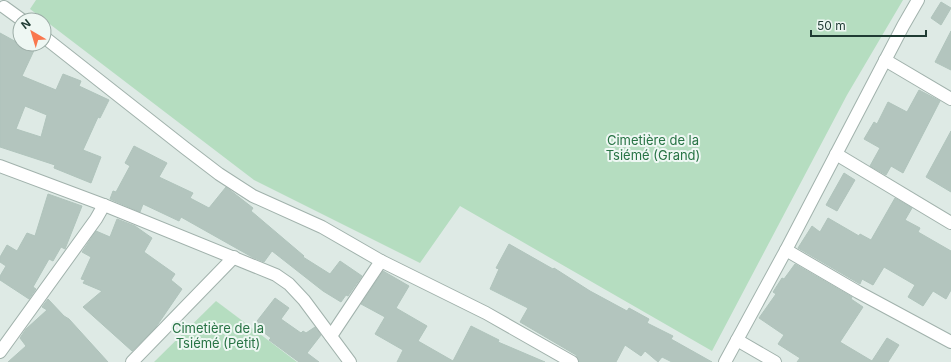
<svg xmlns="http://www.w3.org/2000/svg" width="951" height="362" font-family="Inter,sans-serif">
<rect width="100%" height="100%" fill="#deeae5"/>
<g fill="#b5ddc0">
<polygon points="36,0 903,0 847,95 712,351 460,206 420,263 254,180 30,9"/>
<polygon points="216,301 297,362 154,362"/>
</g>
<g fill="#b3c5be" stroke="#b0c4bc" fill-rule="evenodd">
<polygon points="941,2 951,8 941,25 931,18"/>
<polygon points="951,31 951,70 935,62"/>
<path d="M0 33 20 44H37L22 76 56 90 63 74 81 81 79 86 109 100 100 118 98 117 83 150 101 157 91 183 54 168 55 165 0 147ZM25 106 47 115 41 137 16 129Z"/>
<polygon points="919,90 940,101 903,173 891,166 886,175 870,166 880,148 864,139 874,122 877,124 888,102 907,112"/>
<polygon points="951,131 951,192 926,177"/>
<polygon points="134,146 167,163 159,177 193,193 190,198 209,208 226,187 253,208 251,211 304,256 303,257 330,274 340,261 362,276 348,296 346,295 341,302 323,291 272,251 264,262 252,257 181,217 179,221 143,204 140,212 110,199 113,191 116,192 130,166 125,163"/>
<polygon points="844,173 855,180 837,211 826,205"/>
<polygon points="48,194 82,206 65,249 61,247 53,261 49,259 33,287 36,289 29,299 0,280 0,276 6,266 0,262 0,257 7,245 17,251 27,233 35,236"/>
<polygon points="895,198 912,208 905,220 920,228 918,232 951,251 951,290 946,299 933,291 923,306 908,297 915,285 884,267 873,285 862,279 860,284 798,248 812,226 820,232 828,218 859,236 860,234 871,240"/>
<polygon points="117,219 135,226 152,238 144,252 175,274 171,280 182,289 156,327 132,351 83,307 102,291 83,283 85,280 81,279 91,257 82,252 96,231 110,237"/>
<polygon points="509,244 553,269 554,268 590,291 627,311 629,308 649,319 647,323 673,336 671,339 712,362 672,362 662,357 658,362 645,351 641,356 625,345 616,362 579,362 576,355 520,322 528,308 490,289 499,269 496,268"/>
<polygon points="795,264 852,297 851,299 863,307 840,342 872,361 887,338 899,345 888,362 797,362 800,358 778,344 784,335 759,318 776,294 773,292 782,278 784,279"/>
<polygon points="383,271 409,286 396,308 427,326 418,341 453,361 471,326 499,340 498,342 545,362 397,362 403,350 375,334 385,317 361,304"/>
<polygon points="275,298 289,308 281,319 301,333 303,331 306,333 315,327 321,335 307,353 319,362 299,362 269,340 271,338 254,325"/>
<polygon points="48,299 64,316 69,319 108,362 8,362 26,346 20,338 26,329 47,310 42,307"/>
</g>
<g fill="none" stroke-linecap="round" stroke-linejoin="round">
<g stroke="#a1b2ac" stroke-width="14">
<g id="minor">
<polyline points="4,7 22,20"/>
<polyline points="44,37 185,148 219,174 253,196 322,227 381,261 486,313 572,362"/>
<polyline points="885,60 951,99"/>
<polyline points="836,154 951,223"/>
<polyline points="0,166 104,205 276,275 289,284 304,300 350,362"/>
<polyline points="786,250 858,292 951,342"/>
<polyline points="331,336 381,261"/>
<polyline points="737,340 775,362"/>
<polyline points="0,352 96,219 104,205"/>
<polyline points="132,362 234,257"/>
<polyline points="725,362 786,250 903,26 918,0"/>
</g>
</g>
<use href="#minor" stroke="#fff" stroke-width="12"/>
</g>
<g text-anchor="middle" stroke-width="4" stroke-linejoin="round" paint-order="stroke">
<g font-size="13" fill="#277344" stroke="#eef7f3">
<text x="653" y="145">Cimetière de la<tspan x="653" dy="15">Tsiémé (Grand)</tspan></text>
<text x="218" y="333">Cimetière de la<tspan x="218" dy="15">Tsiémé (Petit)</tspan></text>
</g>
</g>
<g transform="translate(32 32) rotate(322)"><circle r="19" fill="#eef7f3" stroke="#9baca6"/>
<path d="M0-3L7 15L0 10L-7 15Z" fill="#f9774e"/>
<text y="-6" font-size="11" font-weight="bold" text-anchor="middle" fill="#1f3b33">N</text>
</g>
<path d="M811 30v6h115v-6" fill="none" stroke="#1f3b33" stroke-width="2"/>
<text x="817" y="30" font-size="12" fill="#1f3b33" stroke="#eef7f3" stroke-width="3" paint-order="stroke">50 m</text>
</svg>
